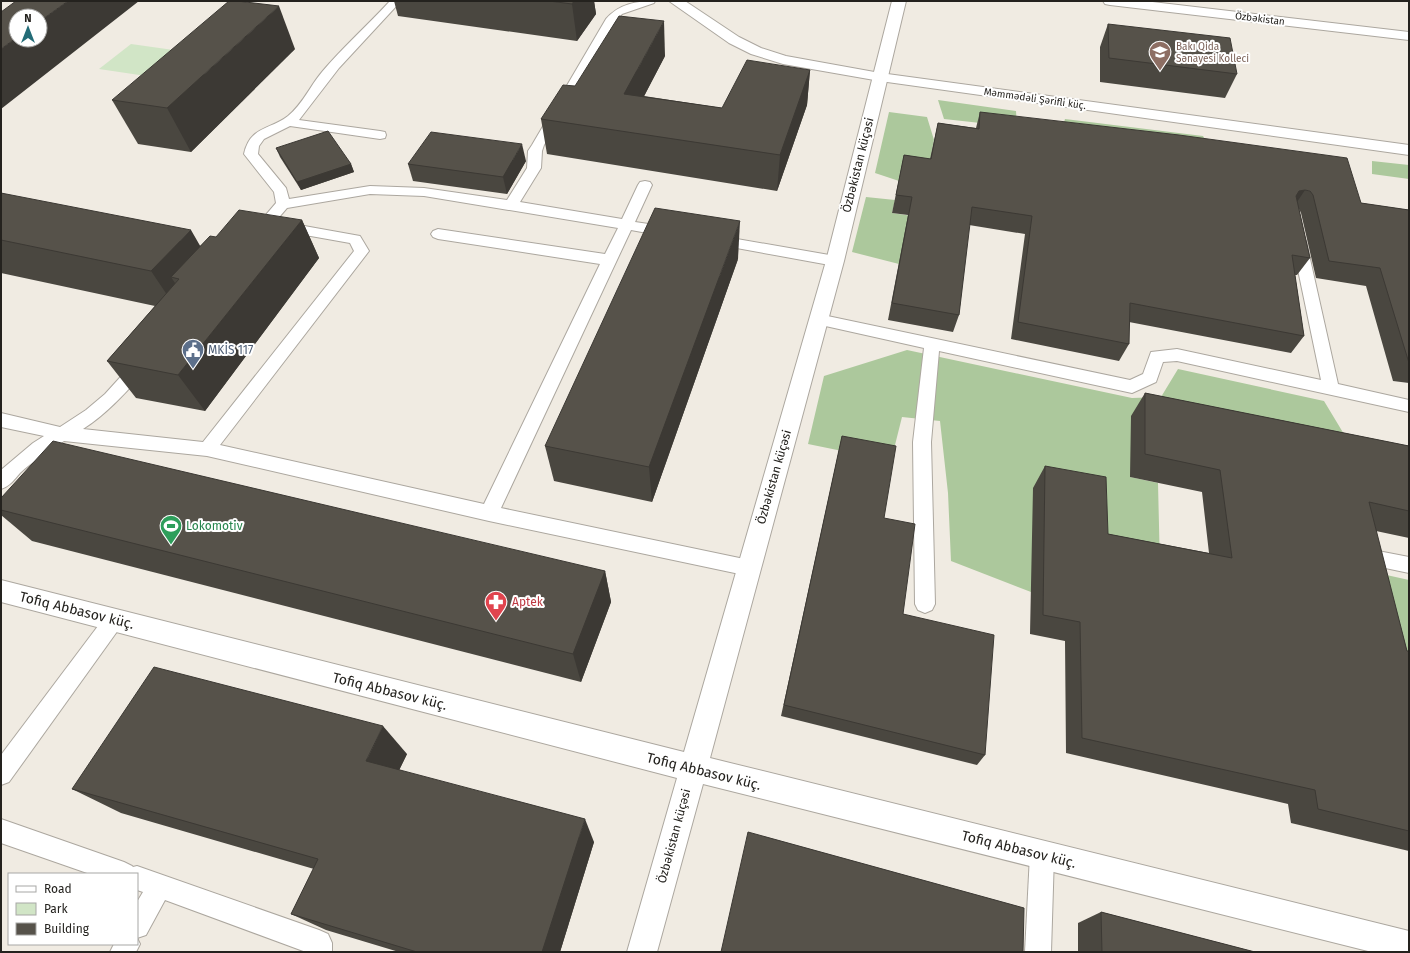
<svg xmlns="http://www.w3.org/2000/svg" width="1410" height="953" font-family="'Fira Sans',sans-serif">
<rect width="100%" height="100%" fill="#f0ebe2"/>
<polygon fill="#d1e5c6" points="131,44 209,55 180,81 99,69"/>
<g fill="#acc89c">
<polygon points="938,100 1016,111 1017,127 944,119"/>
<polygon points="889,112 927,117 934,140 927,176 901,172 899,181 875,173"/>
<polygon points="1065,119 1203,136 1210,149 1061,133"/>
<polygon points="1372,161 1409,165 1409,179 1372,174"/>
<polygon points="866,197 895,200 892,213 933,219 899,264 852,252"/>
<polygon points="907,350 1132,398 1161,397 1178,369 1324,401 1362,464 1130,477 1158,483 1160,568 1031,592 951,561 948,493 940,421 902,417 891,461 808,444 824,376"/>
<polygon points="1355,568 1409,580 1409,676"/>
</g>
<g fill="none" stroke-linecap="round" stroke-linejoin="round">
<g stroke="#aca79f" stroke-width="2">
<g id="service">
<path d="M390 1H401L339 68 299 120 380 131 385 132 386 135 385 138 380 139 290 126 264 139 259 146 258 154 286 188 289 199 370 186 424 188 507 200 527 168 528 151 532 145 606 19C619 4 636 1 655 1L654 3 622 14 615 22 544 145 542 151 541 168 520 202 622 219 638 185 640 182 645 181 650 182 652 185 635 222 669 227 674 229 676 232 674 235 669 237 631 230 501 508 749 560 756 562 759 568 756 574 749 576 489 521 207 456 64 441C49 451 33 461 20 473 14 480 10 486 1 489V470L33 443 44 436 1 427V413L60 427 86 410 105 394 135 361 141 359 147 361 149 365 147 369C127 391 108 413 83 429L203 442 354 251 350 243 277 230 275 227 277 224 282 222 360 236 369 251 220 445 484 504 600 264 438 239 433 237 431 234 433 231 438 229 605 254 618 228 424 196 370 194 287 208 262 237 257 239 252 237 250 234 252 231 276 203 274 192 244 154C250 126 270 130 288 116 303 104 310 86 322 72 343 47 368 25 390 1Z"/>
<polygon points="714,235 835,256 840,258 842,261 840,264 835,266 709,243 707,240 709,237"/>
<polygon points="1299,236 1304,238 1306,241 1338,384 1409,400 1409,412 1177,361 1163,362 1156,382 1132,393 939,351 931,442 935,604 932,610 925,613 918,610 915,604 913,442 924,348 812,323 810,319 812,315 818,314 1130,380 1143,374 1151,352 1177,349 1321,380 1292,241 1294,238"/>
<polygon points="1378,551 1409,557 1409,573 1371,565 1368,559 1371,553"/>
<polygon points="114,611 121,614 124,620 121,626 9,782 1,785 1,755 107,614"/>
<polygon points="1,819 124,862 132,866 133,867 137,866 319,930 328,934 332,943 332,952 306,952 165,900 146,935 137,938 140,944 136,952 110,952 114,944 137,944 137,902 143,892 137,890 137,874 90,874 1,843"/>
<polygon points="1042,843 1050,847 1054,855 1051,952 1025,952 1030,855 1034,847"/>
</g>
</g>
<g stroke="#aca79f" stroke-width="2">
<g id="minor">
<polygon points="892,1 906,1 844,261 710,758 1409,931 1409,952 1372,952 703,784 657,952 627,952 677,778 1,602 1,580 684,752 826,261"/>
<polygon points="1103,1 1144,1 1409,32 1409,40 1110,5 1105,4"/>
</g>
</g>
<g stroke="#aca79f" stroke-width="2">
<polygon id="tertiary" points="669,1 685,1 739,37 761,48 786,56 880,73 1409,145 1409,155 880,81 783,64 751,54 729,43"/>
</g>
<use href="#service" fill="#fff" fill-rule="evenodd"/>
<use href="#minor" fill="#fff" fill-rule="evenodd"/>
<use href="#tertiary" fill="#fff" fill-rule="evenodd"/>
</g>
<g fill="#4a4740">
<polygon points="394,1 594,1 596,14 577,41 398,16"/>
<polygon points="1108,24 1237,74 1225,98 1100,82 1100,47"/>
<polygon points="295,49 191,152 138,144 112,100"/>
<polygon points="665,56 644,96 722,108 810,70 807,105 777,191 547,154 541,119"/>
<polygon points="980,112 1361,203 1409,210 1409,383 1393,381 1366,286 1316,278 1301,213 1299,209 1310,258 1297,275 1295,275 1304,336 1291,353 1129,322 1129,344 1119,361 1011,339 1025,234 969,225 959,315 953,332 888,320 908,215 892,213 904,155 930,159 938,123 976,128"/>
<polygon points="276,148 351,164 354,172 301,190 280,157"/>
<polygon points="526,161 507,194 413,181 408,164"/>
<polygon points="1,193 200,246 216,237 302,220 319,258 205,411 136,398 107,361 155,306 1,273"/>
<polygon points="738,259 652,502 554,481 545,446"/>
<polygon points="1145,393 1409,446 1409,538 1376,531 1407,651 1409,651 1409,851 1291,823 1288,804 1066,753 1065,641 1030,634 1033,488 1045,466 1108,534 1209,553 1202,492 1130,477 1131,416"/>
<polygon points="842,436 884,518 903,614 985,755 977,765 781,716"/>
<polygon points="1,498 605,571 611,602 581,682 32,541 1,515"/>
<polygon points="407,754 399,770 594,842 560,952 399,952 326,930 291,914 314,869 121,813 72,789"/>
<polygon points="1101,912 1255,952 1078,952 1078,923"/>
</g>
<g fill="#3c3934">
<polygon points="68,1 139,1 1,109 1,49 16,38 16,40 40,40 40,21"/>
<polygon points="574,1 594,1 596,14 577,41 572,4"/>
<polygon points="279,6 295,49 191,152 167,108"/>
<polygon points="664,21 665,56 627,129 624,94"/>
<polygon points="810,70 807,105 777,191 780,155"/>
<polygon points="522,144 526,161 507,194 503,177"/>
<polygon points="351,164 354,172 301,190 297,182"/>
<polygon points="1305,190 1293,208 1288,209 1299,191"/>
<polygon points="302,220 319,258 205,411 178,375"/>
<polygon points="740,221 738,259 652,502 649,467"/>
<polygon points="191,230 214,270 179,279 171,277 187,301 178,311 151,271"/>
<polygon points="605,571 611,602 581,682 573,654"/>
<polygon points="383,726 407,754 391,787 366,761"/>
<polygon points="585,819 594,842 560,952 542,952"/>
</g>
<g fill="#56524a" stroke="#3c3934">
<polygon points="16,1 68,1 40,21 40,16 16,16 16,38 1,49 1,12"/>
<polygon points="229,1 237,1 279,6 167,108 112,100"/>
<polygon points="549,1 574,1 572,4"/>
<polygon points="619,16 664,21 624,94 722,108 747,60 810,70 780,155 541,119 563,85 575,86"/>
<polygon points="1108,24 1230,38 1237,74 1109,58"/>
<polygon points="980,112 1179,135 1347,158 1361,203 1409,210 1409,363 1380,268 1329,261 1313,195 1310,191 1305,190 1299,191 1296,196 1310,258 1292,255 1304,336 1130,303 1129,344 1018,322 1032,216 972,207 959,315 892,303 912,197 896,195 904,155 931,159 938,123 979,129"/>
<polygon points="328,131 351,164 297,182 276,148"/>
<polygon points="431,132 522,144 503,177 408,164"/>
<polygon points="1,193 191,230 151,271 1,240"/>
<polygon points="655,208 740,221 649,467 545,446"/>
<polygon points="239,210 302,220 178,375 107,361 179,279 171,277 210,236 216,237"/>
<polygon points="1145,393 1409,446 1409,511 1369,502 1407,651 1409,651 1409,831 1318,809 1315,790 1082,738 1080,622 1043,615 1045,466 1106,477 1108,534 1232,558 1220,470 1145,454"/>
<polygon points="842,436 896,446 884,518 915,524 903,614 994,635 985,755 784,705"/>
<polygon points="53,441 605,571 573,654 1,510 1,498"/>
<polygon points="154,667 383,726 366,761 585,819 542,952 417,952 291,914 318,859 72,789"/>
<polygon points="748,832 1024,908 1023,952 721,952"/>
<polygon points="1101,912 1255,952 1102,952"/>
</g>
<defs>
<g id="university-pin" transform="scale(1.15)"><path d="M0 17L-7.5 6A9.5 9.5 0 1 1 7.5 6Z" fill="#8d6e63" stroke="#fff"/><path d="M0-5L7-2L0 1L-7-2ZM-4 1L0 2.5L4 1V4Q0 6-4 4Z" fill="#fff"/></g>
<g id="civic-pin" transform="scale(1.15)"><path d="M0 17L-7.5 6A9.5 9.5 0 1 1 7.5 6Z" fill="#5c6f8a" stroke="#fff"/><path d="M-.6-6.5H3V-4.5H.6V-3L4-1V1h2V6H-6V1h2V-1L-.6-3ZM-1.2 2.5V6h2.4V2.5Z" fill="#fff"/></g>
<g id="stadium-pin" transform="scale(1.15)"><path d="M0 17L-7.5 6A9.5 9.5 0 1 1 7.5 6Z" fill="#2e9e5b" stroke="#fff"/><path d="M0-5a6.5 5 0 1 0 0 10a6.5 5 0 1 0 0-10ZM-3.5-1.8h7v3.6h-7Z" fill="#fff"/></g>
<g id="pharmacy-pin" transform="scale(1.15)"><path d="M0 17L-7.5 6A9.5 9.5 0 1 1 7.5 6Z" fill="#e0444e" stroke="#fff"/><path d="M-2-6h4v4h4v4h-4v4h-4v-4h-4v-4h4Z" fill="#fff"/></g>
</defs>
<g fill-rule="evenodd">
<use href="#university-pin" x="1160" y="52"/>
<use href="#civic-pin" x="193" y="350"/>
<use href="#stadium-pin" x="171" y="526"/>
<use href="#pharmacy-pin" x="496" y="602"/>
</g>
<g text-anchor="middle" stroke-width="4" stroke-linejoin="round" paint-order="stroke">
<g font-size="10" fill="#24221e" stroke="#fff">
<text transform="translate(1260 18) rotate(7)" y="4">Özbəkistan</text>
<text transform="translate(1035 98) rotate(8)" y="4">Məmmədəli Şərifli küç.</text>
</g>
<g font-size="10" fill="#785e54" stroke="#fff" text-anchor="start">
<text x="1176" y="50">Bakı Qida<tspan x="1176" dy="12">Sənayesi Kolleci</tspan></text>
</g>
<g font-size="12" fill="#24221e" stroke="#fff">
<text transform="translate(858 165) rotate(-76)" y="4">Özbəkistan küçəsi</text>
<text transform="translate(774 477) rotate(-74)" y="4">Özbəkistan küçəsi</text>
<text transform="translate(674 836) rotate(-75)" y="4">Özbəkistan küçəsi</text>
</g>
<g font-size="12" fill="#4e5e75" stroke="#fff" text-anchor="start">
<text x="208" y="354">MKİS 117</text>
</g>
<g font-size="12" fill="#27864d" stroke="#fff" text-anchor="start">
<text x="186" y="530">Lokomotiv</text>
</g>
<g font-size="12" fill="#be3a42" stroke="#fff" text-anchor="start">
<text x="512" y="606">Aptek</text>
</g>
<g font-size="14" fill="#24221e" stroke="#fff">
<text transform="translate(77 610) rotate(14)" y="5">Tofiq Abbasov küç.</text>
<text transform="translate(390 691) rotate(14)" y="5">Tofiq Abbasov küç.</text>
<text transform="translate(704 771) rotate(14)" y="5">Tofiq Abbasov küç.</text>
<text transform="translate(1019 849) rotate(14)" y="5">Tofiq Abbasov küç.</text>
</g>
</g>
<rect width="1410" height="953" fill="none" stroke="#24221e" stroke-width="4"/>
<rect x="8" y="873" width="130" height="72" fill="#ffffff" stroke="#a7a7a5"/>
<rect x="16" y="886" width="20" height="6" fill="#ffffff" stroke="#a7a7a5"/>
<text x="44" y="893" font-size="12" fill="#24221e">Road</text>
<rect x="16" y="903" width="20" height="12" fill="#d1e5c6" stroke="#a7a7a5"/>
<text x="44" y="913" font-size="12" fill="#24221e">Park</text>
<rect x="16" y="923" width="20" height="12" fill="#56524a" stroke="#a7a7a5"/>
<text x="44" y="933" font-size="12" fill="#24221e">Building</text>
<g transform="translate(28 28)"><circle r="19" fill="#ffffff" stroke="#a7a7a5"/>
<path d="M0-3L7 15L0 10L-7 15Z" fill="#236c77"/>
<text y="-6" font-size="11" font-weight="bold" text-anchor="middle" fill="#24221e">N</text>
</g>
</svg>
